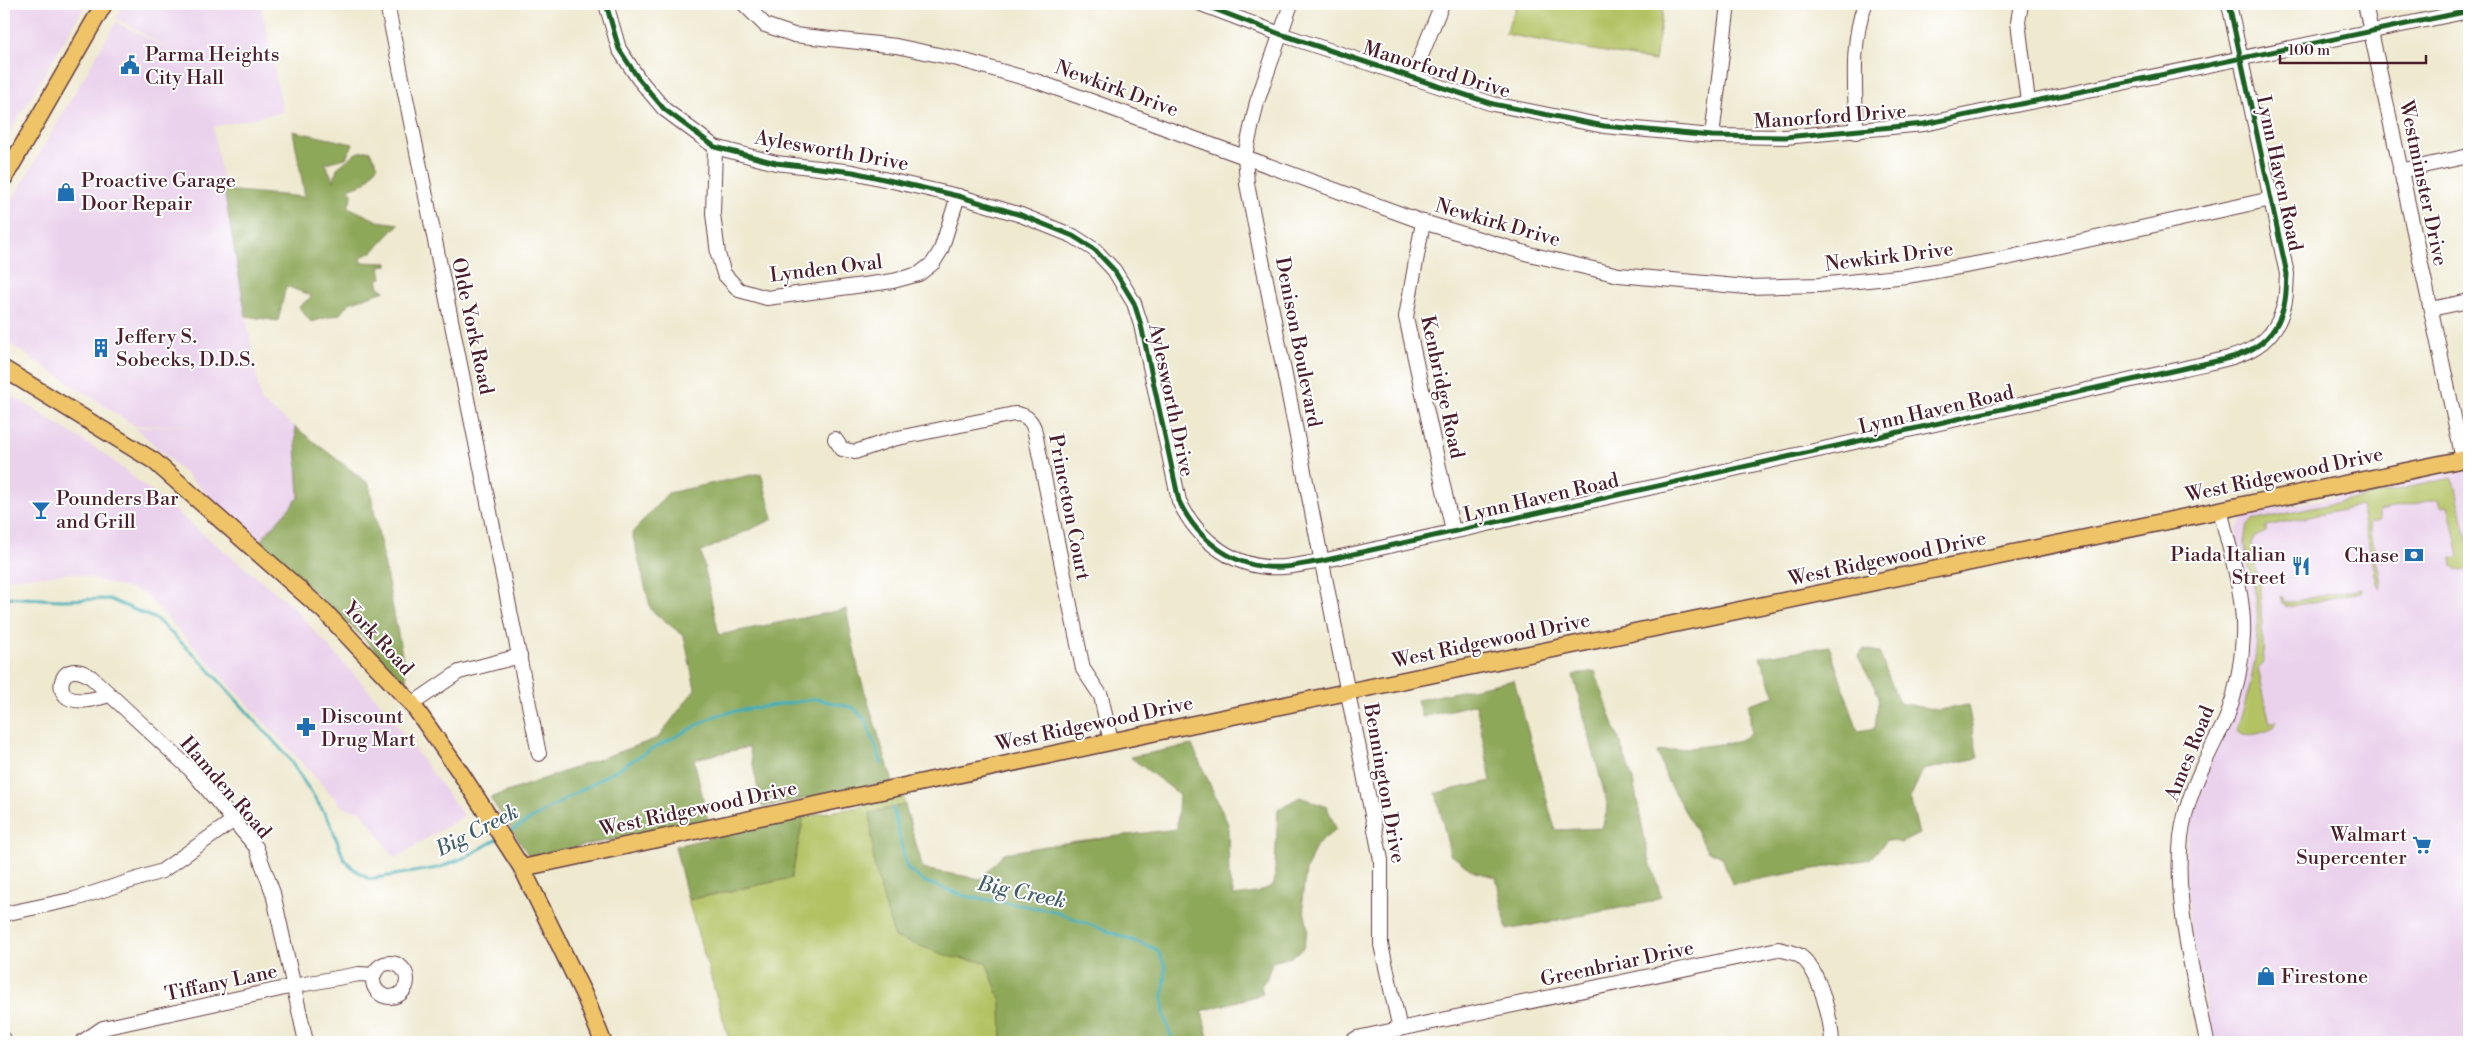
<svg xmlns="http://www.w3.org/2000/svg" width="2473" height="1046" font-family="'Libre Bodoni',serif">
<rect width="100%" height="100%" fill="#fff"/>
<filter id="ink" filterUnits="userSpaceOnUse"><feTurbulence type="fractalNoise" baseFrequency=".02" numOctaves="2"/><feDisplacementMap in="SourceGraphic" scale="10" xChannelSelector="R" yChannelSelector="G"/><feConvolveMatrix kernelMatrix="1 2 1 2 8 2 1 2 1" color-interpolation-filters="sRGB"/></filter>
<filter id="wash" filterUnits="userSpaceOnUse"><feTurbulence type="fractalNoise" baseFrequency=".0096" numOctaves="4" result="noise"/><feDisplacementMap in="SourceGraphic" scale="20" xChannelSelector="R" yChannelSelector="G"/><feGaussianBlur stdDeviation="1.12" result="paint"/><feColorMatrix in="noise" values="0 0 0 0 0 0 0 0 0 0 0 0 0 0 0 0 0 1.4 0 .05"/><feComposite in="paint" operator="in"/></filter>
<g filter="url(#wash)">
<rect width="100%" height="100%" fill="#efe9d0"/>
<g fill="#ead1ec">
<polygon points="4,4 86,4 4,142"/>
<polygon points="123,4 261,4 283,112 213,127 261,401 295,427 299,497 259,542 136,428 196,424 135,426 4,340 4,214 116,22 178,54 116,18"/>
<polygon points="4,391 106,455 292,606 380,703 464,816 395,858 361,811 344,808 144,593 72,573 6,579 4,577"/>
<polygon points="2469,469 2469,1042 2213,1042 2189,920 2185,855 2192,809 2245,672 2249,650 2248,596 2236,530 2243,519 2251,514"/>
</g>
<g fill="#b3c264" stroke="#7e7048">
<polygon points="1517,4 1664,4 1655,61 1505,34"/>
<path d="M2452 478 2455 483 2469 549V568C2464 572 2458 572 2453 567L2452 558 2459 556 2448 505 2440 506 2438 499 2379 511V520L2369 522 2381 584 2380 588 2377 583 2361 506 2266 526V532L2255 537 2251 544 2260 591 2264 662 2258 668 2270 724 2277 720 2274 728C2263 733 2247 739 2236 730 2252 688 2261 643 2256 598 2253 575 2240 548 2247 526L2252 521Z"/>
<polygon points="2362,588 2361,592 2288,607 2283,605 2281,596 2285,603"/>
<polygon points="903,797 905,805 870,813 951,957 986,962 1001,1001 1002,1042 730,1042 688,900 791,878 804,816 848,809"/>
</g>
<g fill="#8ea85a" stroke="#6c6442">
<polygon points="293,131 353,144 346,158 325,163 334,181 337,168 356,153 369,150 378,165 365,183 348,189 353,194 348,207 378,221 399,224 371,253 362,256 361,262 387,263 387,265 380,266 382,278 377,280 379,287 385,291 349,303 340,314 311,322 299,307 312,296 286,286 278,321 246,316 224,190 305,197"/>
<polygon points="295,427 369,484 408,686 365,639 259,542 299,497"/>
<polygon points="761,473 773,519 701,552 719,635 846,609 859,673 893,782 762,807 749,747 694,759 708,821 529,856 490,798 658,738 695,689 684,636 651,610 632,533 668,493"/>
<polygon points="1829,646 1858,731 1875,728 1879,696 1858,657 1864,649 1879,652 1899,703 1938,710 1968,705 1978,758 1923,770 1910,798 1919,834 1901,843 1887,840 1870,859 1732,884 1722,857 1707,850 1668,782 1657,752 1736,742 1751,734 1749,704 1775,696 1760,657"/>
<polygon points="1595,671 1633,780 1648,855 1661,896 1651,902 1507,930 1496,877 1474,872 1450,854 1436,793 1491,781 1476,704 1422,717 1417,700 1514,680 1555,830 1602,828 1608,807 1573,675"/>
<polygon points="1192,745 1228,824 1229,878 1234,896 1256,893 1274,885 1278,809 1300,797 1327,807 1336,829 1316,846 1306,871 1302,899 1308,930 1303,948 1291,957 1272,962 1267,978 1261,986 1263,994 1202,1011 1209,1042 1002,1042 1001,1001 986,962 951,957 894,937 874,866 870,813 905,805 923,869 981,879 1004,853 1077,841 1177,829 1179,794 1130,757"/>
<polygon points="804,816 791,878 688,900 675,846"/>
</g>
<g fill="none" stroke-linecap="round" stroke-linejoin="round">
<g stroke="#39abb4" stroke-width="3">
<polyline points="4,597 60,600 109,599 156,619 202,662 288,757 329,820 344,859 354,869 369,879 438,868 466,857 497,839"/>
<path d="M893 808 907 868 923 881 965 896 1050 910 1156 949C1170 969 1165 974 1163 997 1162 1011 1168 1030 1174 1042"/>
<polyline points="507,833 654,748 715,716 735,711 817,699 854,708 866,721 882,764"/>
</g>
</g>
</g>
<g filter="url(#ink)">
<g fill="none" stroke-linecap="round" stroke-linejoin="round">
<g stroke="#633d44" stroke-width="16">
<g id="minor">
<polyline points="387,4 539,754"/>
<path d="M606 4 619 49 638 78 664 109 715 147 776 163 853 172 958 196 1021 215 1073 236 1095 250 1114 270 1134 303 1141 325 1179 501C1198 541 1236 571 1284 567 1296 566 1309 563 1322 561L2181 369C2224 358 2269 358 2283 309 2287 298 2286 285 2287 274L2229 4"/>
<polyline points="744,4 765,25 794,35 896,46 958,59 1039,82 1423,222 1529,254 1619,275 1747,287 1819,285 1907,276 1993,261 2271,199"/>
<polyline points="1201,4 1280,34 1493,104 1604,126 1712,136 1785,137 1924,124 2469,11"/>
<polyline points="1291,4 1257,102 1245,155 1247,184 1381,860 1381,945 1400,1029"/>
<polyline points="2021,4 2018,22 2028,102"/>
<polyline points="2365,4 2463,459"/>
<polyline points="1412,78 1442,4"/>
<path d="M1856 132C1856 89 1850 45 1865 4"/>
<polyline points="1712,136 1728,4"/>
<polyline points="715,147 713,214 718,254 724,274 739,290 767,298 893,281 919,274 933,263 941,250 958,196"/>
<polyline points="2400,171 2469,156"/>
<polyline points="1423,222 1406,317 1453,531"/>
<polyline points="2431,309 2469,301"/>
<path d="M835 439 842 449 855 452 893 439 1014 414C1024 414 1030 418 1034 428L1083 669 1101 696 1111 742"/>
<path d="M110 695C98 698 83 703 71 699 53 693 61 657 91 677L190 769 256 847 273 893 306 1042"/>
<polyline points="412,704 459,672 520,656"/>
<polyline points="4,914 75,899 162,871 234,820"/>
<circle cx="390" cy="980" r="17"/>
<polyline points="4,1039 5,1042"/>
<polyline points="82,1042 103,1028 294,986 359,974 374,975"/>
<path d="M1351 1042 1357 1038 1778 949C1785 951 1795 952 1800 956 1820 970 1831 1019 1832 1042"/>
<path d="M2207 1042C2194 975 2174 906 2181 837 2185 803 2200 771 2215 741 2219 733 2224 725 2227 717 2236 692 2242 662 2243 636 2245 594 2229 549 2220 509"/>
</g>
</g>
<g stroke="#633d44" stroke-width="19">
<g id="major">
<polyline points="4,178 104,4"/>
<polyline points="4,369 154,461 325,612 412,704 460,772 522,868 586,999 603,1042"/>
<polyline points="522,868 1194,724 2469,458"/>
</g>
</g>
<use href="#minor" stroke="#fff" stroke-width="14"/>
<use href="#major" stroke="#efc469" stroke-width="16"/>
<g stroke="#fff" stroke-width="8">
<g id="cycleway">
<path d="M606 4 619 49 638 78 664 109 715 147 776 163 853 172 958 196 1021 215 1073 236 1095 250 1114 270 1134 303 1141 325 1179 501C1198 541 1236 571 1284 567 1296 566 1309 563 1322 561L2181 369C2224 358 2269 358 2283 309 2287 298 2286 285 2287 274L2229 4"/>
<polyline points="1201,4 1280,34 1493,104 1604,126 1712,136 1785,137 1924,124 2469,11"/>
</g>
</g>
<use href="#cycleway" stroke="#1b5e20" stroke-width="5"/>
</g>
</g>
<defs>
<g id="civic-bare" transform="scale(1.5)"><path d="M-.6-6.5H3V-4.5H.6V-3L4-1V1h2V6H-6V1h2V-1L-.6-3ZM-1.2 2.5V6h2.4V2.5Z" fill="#1f6fb2" stroke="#fff" stroke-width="2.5" paint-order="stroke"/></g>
<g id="shop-bare" transform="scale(1.5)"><path d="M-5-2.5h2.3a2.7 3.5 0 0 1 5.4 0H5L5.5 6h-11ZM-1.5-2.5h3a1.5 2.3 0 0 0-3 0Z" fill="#1f6fb2" stroke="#fff" stroke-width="2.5" paint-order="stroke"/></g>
<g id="building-bare" transform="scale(1.5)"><path d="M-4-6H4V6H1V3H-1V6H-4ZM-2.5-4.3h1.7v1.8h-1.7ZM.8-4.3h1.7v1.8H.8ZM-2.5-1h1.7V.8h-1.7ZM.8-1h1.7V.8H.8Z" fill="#1f6fb2" stroke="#fff" stroke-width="2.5" paint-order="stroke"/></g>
<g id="bar-bare" transform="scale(1.5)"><path d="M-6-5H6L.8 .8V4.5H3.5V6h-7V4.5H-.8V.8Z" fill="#1f6fb2" stroke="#fff" stroke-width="2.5" paint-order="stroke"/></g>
<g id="bank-bare" transform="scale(1.5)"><path d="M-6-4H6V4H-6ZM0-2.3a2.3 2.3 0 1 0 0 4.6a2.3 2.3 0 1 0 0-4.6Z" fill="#1f6fb2" stroke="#fff" stroke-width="2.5" paint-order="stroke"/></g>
<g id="restaurant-bare" transform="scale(1.5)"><path d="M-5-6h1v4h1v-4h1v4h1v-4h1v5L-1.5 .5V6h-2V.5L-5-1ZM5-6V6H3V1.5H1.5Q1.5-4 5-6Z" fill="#1f6fb2" stroke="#fff" stroke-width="2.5" paint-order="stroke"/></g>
<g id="pharmacy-bare" transform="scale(1.5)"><path d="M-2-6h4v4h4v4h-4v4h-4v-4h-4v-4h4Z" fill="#1f6fb2" stroke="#fff" stroke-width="2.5" paint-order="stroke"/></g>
<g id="supermarket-bare" transform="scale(1.5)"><path d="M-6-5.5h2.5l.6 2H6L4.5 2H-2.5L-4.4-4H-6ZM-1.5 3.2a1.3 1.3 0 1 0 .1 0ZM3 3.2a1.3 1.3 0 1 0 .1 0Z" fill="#1f6fb2" stroke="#fff" stroke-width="2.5" paint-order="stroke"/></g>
</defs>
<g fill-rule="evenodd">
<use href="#civic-bare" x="130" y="65"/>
<use href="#shop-bare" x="66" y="192"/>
<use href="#building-bare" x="101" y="348"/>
<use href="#bar-bare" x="41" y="510"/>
<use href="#bank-bare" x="2414" y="555"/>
<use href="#restaurant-bare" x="2301" y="566"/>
<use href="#pharmacy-bare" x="306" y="727"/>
<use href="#supermarket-bare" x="2422" y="845"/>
<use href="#shop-bare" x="2266" y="976"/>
</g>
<g text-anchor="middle" stroke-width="4" stroke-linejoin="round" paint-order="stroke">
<g font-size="20" fill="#4a1f2b" stroke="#fff" text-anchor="start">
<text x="145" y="61">Parma Heights<tspan x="145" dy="23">City Hall</tspan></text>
<text x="81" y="187">Proactive Garage<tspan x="81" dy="23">Door Repair</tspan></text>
<text x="116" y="343">Jeffery S.<tspan x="116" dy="23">Sobecks, D.D.S.</tspan></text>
<text x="56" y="505">Pounders Bar<tspan x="56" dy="23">and Grill</tspan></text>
<text x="2286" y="561" text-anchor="end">Piada Italian<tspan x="2286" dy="23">Street</tspan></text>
<text x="2399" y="562" text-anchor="end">Chase</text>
<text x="321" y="723">Discount<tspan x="321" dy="23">Drug Mart</tspan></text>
<text x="2407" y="841" text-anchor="end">Walmart<tspan x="2407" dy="23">Supercenter</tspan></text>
<text x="2281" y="983">Firestone</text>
</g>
<g font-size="20" fill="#4a1f2b" stroke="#fff">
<text transform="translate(1437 69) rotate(17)" y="7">Manorford Drive</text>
<text transform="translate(1117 88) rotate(20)" y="7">Newkirk Drive</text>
<text transform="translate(1830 116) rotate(-4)" y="7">Manorford Drive</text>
<text transform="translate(832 150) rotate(10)" y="7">Aylesworth Drive</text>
<text transform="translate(2280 173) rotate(78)" y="7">Lynn Haven Road</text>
<text transform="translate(2424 183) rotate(78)" y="7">Westminster Drive</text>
<text transform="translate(1498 222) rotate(16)" y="7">Newkirk Drive</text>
<text transform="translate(1889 256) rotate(-7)" y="7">Newkirk Drive</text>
<text transform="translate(826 268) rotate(-7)" y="7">Lynden Oval</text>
<text transform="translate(473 326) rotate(78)" y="7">Olde York Road</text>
<text transform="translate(1299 342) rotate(79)" y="7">Denison Boulevard</text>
<text transform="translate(1443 387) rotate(78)" y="7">Kenbridge Road</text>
<text transform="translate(1172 400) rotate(78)" y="7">Aylesworth Drive</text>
<text transform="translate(1936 409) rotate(-13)" y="7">Lynn Haven Road</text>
<text transform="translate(2284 474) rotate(-12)" y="7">West Ridgewood Drive</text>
<text transform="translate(1541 497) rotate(-13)" y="7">Lynn Haven Road</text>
<text transform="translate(1070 507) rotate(79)" y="7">Princeton Court</text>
<text transform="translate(1887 558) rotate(-12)" y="7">West Ridgewood Drive</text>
<text transform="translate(379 638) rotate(47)" y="7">York Road</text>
<text transform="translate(1491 640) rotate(-12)" y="7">West Ridgewood Drive</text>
<text transform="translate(1094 723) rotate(-12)" y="7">West Ridgewood Drive</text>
<text transform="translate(2189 753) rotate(-68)" y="7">Ames Road</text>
<text transform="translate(1385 783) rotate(80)" y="7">Bennington Drive</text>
<text transform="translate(226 787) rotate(49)" y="7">Hamden Road</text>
<text transform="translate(698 808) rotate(-12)" y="7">West Ridgewood Drive</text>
<text transform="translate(1617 963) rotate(-12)" y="7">Greenbriar Drive</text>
<text transform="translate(221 982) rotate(-12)" y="7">Tiffany Lane</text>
</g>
<g font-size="21" font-style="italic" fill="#425e69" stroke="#fff">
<text transform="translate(477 830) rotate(-27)" y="7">Big Creek</text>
<text transform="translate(1022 892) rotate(12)" y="7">Big Creek</text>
</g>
</g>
<rect width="2473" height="1046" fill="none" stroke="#fff" stroke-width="20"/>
<path d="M2280 55v8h146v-8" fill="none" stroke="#4a1f2b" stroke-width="2.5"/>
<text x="2288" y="55" font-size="15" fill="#4a1f2b" stroke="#ffffff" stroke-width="4" paint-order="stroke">100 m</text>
</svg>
